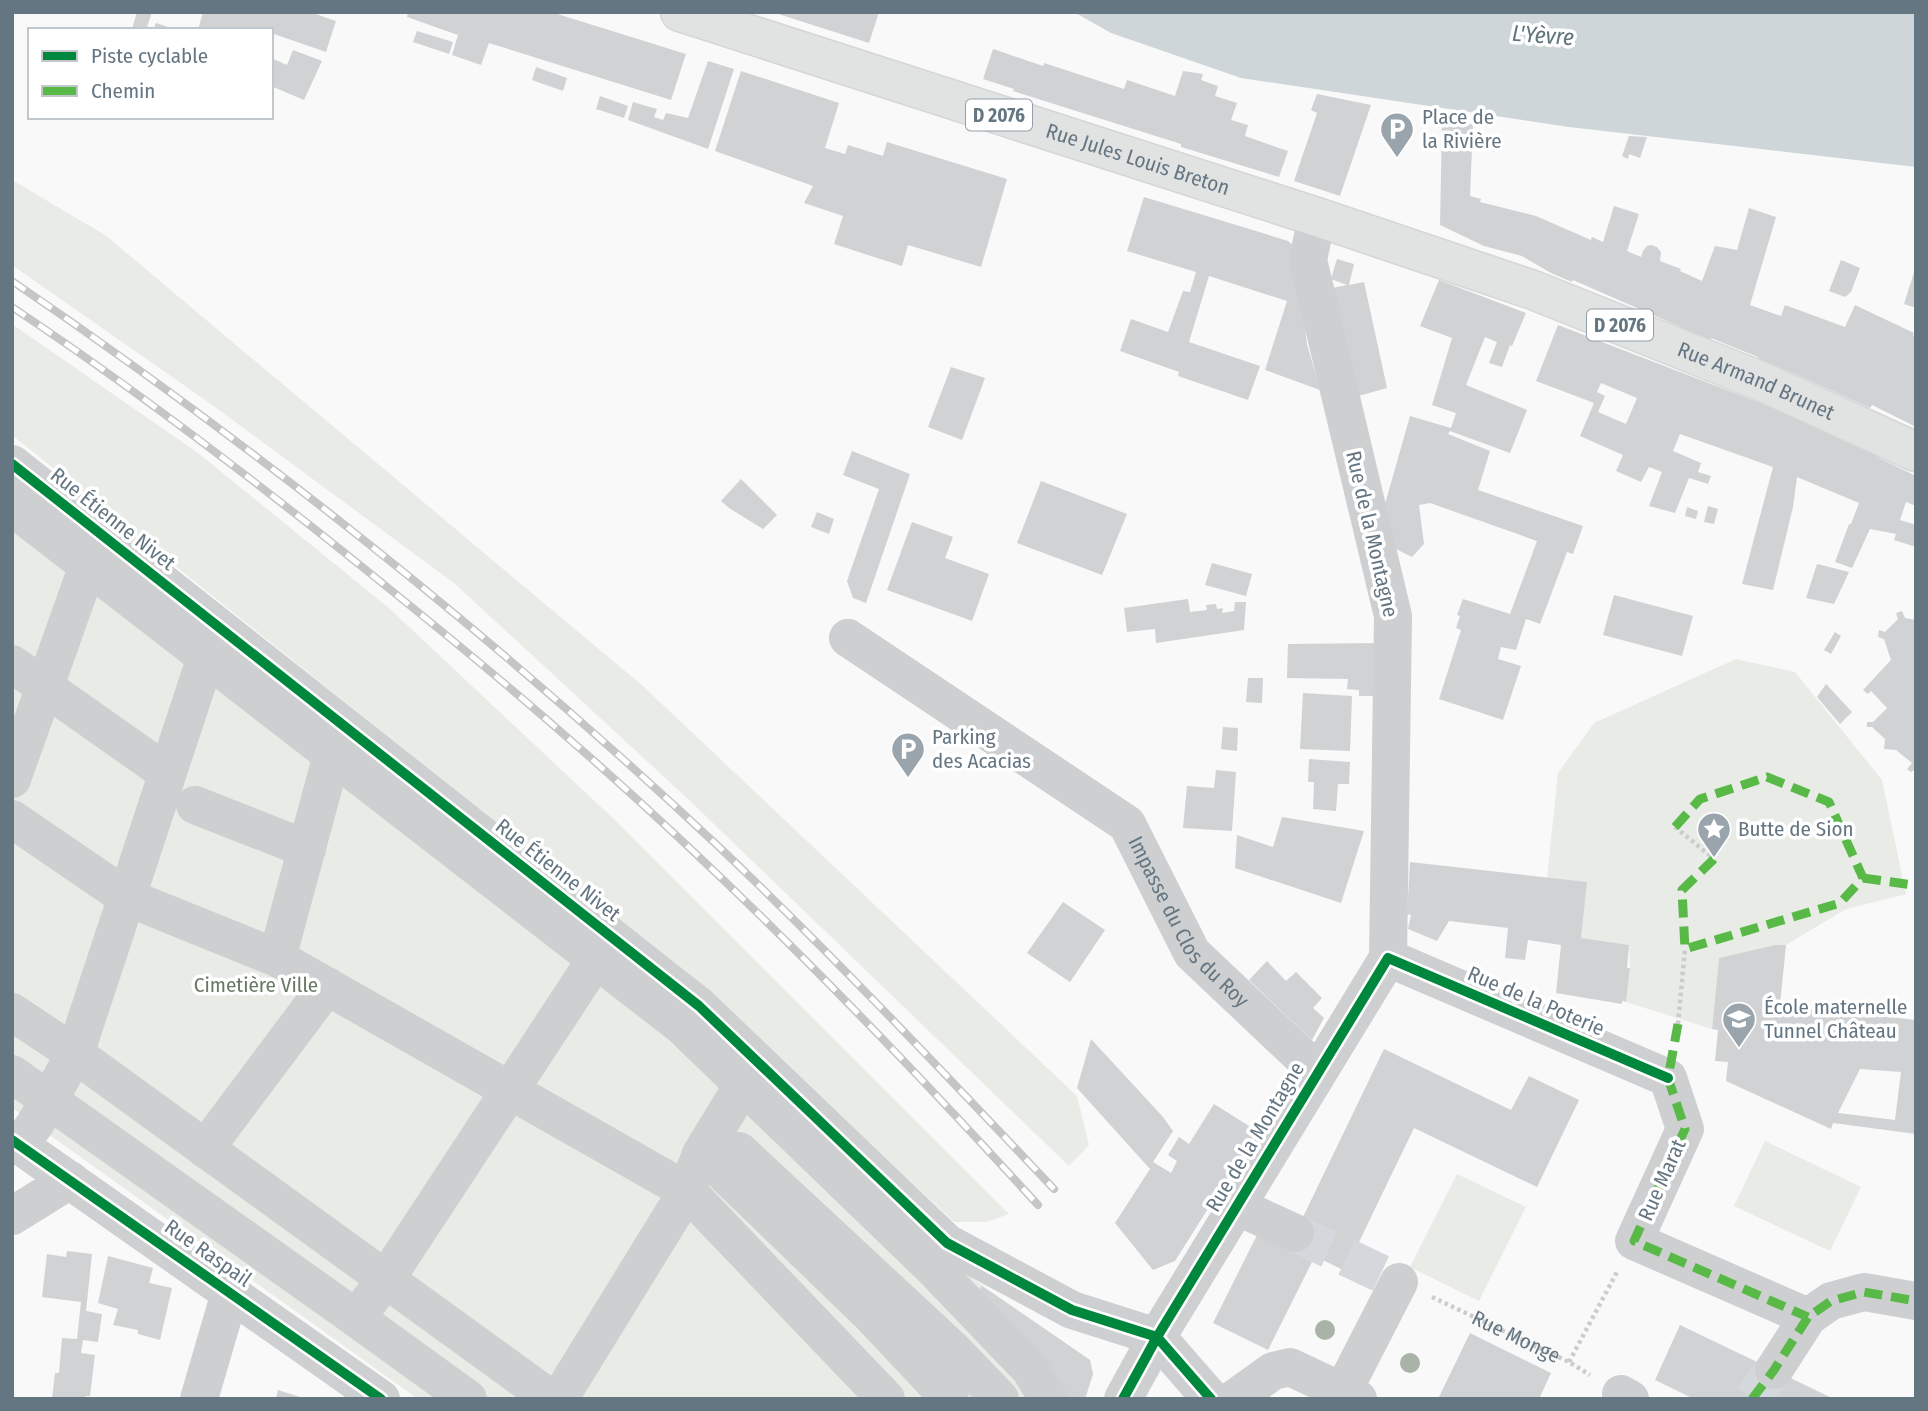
<svg xmlns="http://www.w3.org/2000/svg" width="1928" height="1411" font-family="'Fira Sans Condensed',sans-serif">
<rect width="100%" height="100%" fill="#f9f9f9"/>
<g fill="#e8ebe6">
<polygon points="12,180 105,235 644,687 1077,1096 1089,1145 1069,1166 689,800 454,583 208,402 12,265"/>
<polygon points="12,324 198,453 389,608 619,824 1009,1214 987,1222 954,1222 692,976 345,702 12,435"/>
<polygon points="12,494 930,1249 1090,1360 1093,1374 1085,1399 418,1399 12,1108"/>
<polygon points="1736,659 1795,672 1882,780 1906,894 1846,909 1786,945 1775,945 1719,958 1712,1029 1626,1002 1630,968 1629,945 1581,938 1586,882 1547,878 1558,773 1594,723"/>
<polygon points="1765,1141 1861,1187 1830,1251 1734,1206"/>
<polygon points="1457,1174 1526,1207 1479,1301 1410,1267"/>
</g>
<polygon fill="#ced6d9" points="1074,12 1916,12 1916,167 1569,127 1241,78 1111,33"/>
<g fill="#d0d2d3" fill-rule="evenodd">
<polygon points="137,12 152,12 146,30 132,29"/>
<polygon points="203,12 310,12 336,21 326,52 271,33 271,30 198,30"/>
<polygon points="408,12 551,12 686,54 671,100 489,43 481,65 452,55 458,35 407,17"/>
<polygon points="772,12 879,12 869,43"/>
<polygon points="156,23 175,29 175,30 153,30"/>
<polygon points="417,31 453,42 449,54 413,42"/>
<polygon points="993,49 1043,66 1044,63 1124,89 1127,80 1175,96 1183,71 1203,74 1201,80 1218,86 1215,96 1237,103 1231,120 1248,125 1245,136 1288,151 1279,177 1181,147 1181,144 1013,91 1014,89 983,79"/>
<polygon points="293,50 322,61 304,100 271,86 271,58 287,65"/>
<polygon points="708,61 734,69 708,149 628,120 633,102 657,109 654,117 663,120 666,113 688,118"/>
<polygon points="536,67 567,78 563,91 532,80"/>
<polygon points="741,71 839,103 825,148 845,154 848,145 883,156 887,142 1007,179 981,267 908,245 902,266 834,244 843,216 804,203 813,186 715,151"/>
<polygon points="1317,94 1371,105 1340,196 1294,181 1317,113 1311,110"/>
<polygon points="600,96 628,106 624,118 596,109"/>
<polygon points="1442,121 1473,124 1470,196 1481,199 1480,202 1536,216 1591,240 1592,237 1603,242 1614,206 1639,214 1627,251 1641,257 1643,251 1647,246 1651,245 1657,247 1661,252 1660,261 1681,269 1680,271 1702,281 1715,246 1737,250 1749,208 1776,217 1750,305 1781,316 1785,305 1845,327 1855,305 1914,333 1913,336 1916,338 1916,427 1872,405 1870,408 1793,373 1757,360 1758,357 1733,347 1711,338 1710,340 1573,280 1572,282 1551,273 1522,256 1484,246 1440,225"/>
<polygon points="1629,136 1647,137 1640,158 1629,154 1628,159 1622,156"/>
<polygon points="1144,197 1256,231 1288,241 1294,246 1307,344 1320,390 1265,370 1287,301 1209,276 1189,342 1260,366 1248,400 1178,376 1179,372 1120,351 1131,319 1168,332 1183,291 1190,292 1196,272 1127,251"/>
<polygon points="1337,259 1354,264 1349,285 1364,282 1387,388 1355,397 1332,288 1347,285 1331,279"/>
<polygon points="1841,260 1860,268 1851,292 1845,297 1829,291"/>
<polygon points="1915,269 1916,269 1916,308 1904,304"/>
<polygon points="1439,280 1526,313 1512,346 1510,345 1502,367 1489,363 1497,342 1485,337 1466,385 1527,410 1510,453 1450,431 1448,434 1490,451 1478,490 1583,526 1573,554 1567,552 1540,624 1526,619 1516,650 1501,647 1498,659 1521,666 1503,720 1439,699 1461,630 1456,628 1460,616 1457,615 1463,599 1510,614 1537,541 1430,503 1419,505 1424,544 1412,557 1394,548 1385,504 1410,416 1451,428 1456,413 1432,405 1452,338 1420,326"/>
<path d="M1558 325 1789 414 1878 455 1877 457 1916 476V506L1906 502 1900 520 1916 525V547L1894 540 1896 534 1870 529 1852 568 1835 562 1849 524H1851L1859 503 1797 477 1793 507 1773 590 1742 584 1773 467 1680 434 1673 451 1701 463 1698 472 1711 476 1708 484 1689 478 1675 513 1649 506 1662 472 1649 467 1641 482 1616 471 1623 455 1580 436 1594 403 1536 381ZM1601 383 1637 398 1626 424 1598 412 1605 396 1597 392Z"/>
<polygon points="951,367 985,378 962,440 928,427"/>
<polygon points="852,451 910,474 866,603 853,598 847,581 879,489 843,475"/>
<polygon points="741,479 777,515 763,529 729,508 721,501"/>
<polygon points="1041,481 1127,514 1102,575 1017,543"/>
<polygon points="1708,506 1718,509 1714,524 1704,522"/>
<polygon points="1687,507 1698,511 1696,519 1685,516"/>
<polygon points="817,512 834,519 829,534 811,527"/>
<polygon points="912,522 953,537 945,558 989,574 972,621 887,590"/>
<polygon points="1212,563 1252,574 1246,596 1205,585"/>
<polygon points="1817,564 1849,572 1834,604 1806,598"/>
<polygon points="1614,595 1693,616 1682,656 1603,635"/>
<polygon points="1188,599 1190,612 1207,610 1206,605 1216,604 1217,609 1223,608 1222,613 1234,611 1235,602 1246,602 1244,630 1156,643 1155,629 1127,632 1124,608"/>
<polygon points="1902,611 1905,618 1916,620 1916,769 1911,772 1907,769 1912,763 1896,750 1884,749 1885,739 1872,727 1867,727 1867,722 1873,722 1887,708 1871,691 1868,694 1863,690 1891,660 1884,639 1878,637 1879,630 1885,632 1898,619 1896,613"/>
<polygon points="1835,632 1841,636 1831,654 1824,650"/>
<polygon points="1379,643 1378,696 1359,696 1359,690 1347,689 1348,679 1287,678 1288,644"/>
<polygon points="1248,678 1263,678 1262,703 1246,702"/>
<polygon points="1826,684 1852,712 1840,724 1817,697"/>
<polygon points="1303,693 1352,696 1350,751 1300,749"/>
<polygon points="1223,727 1238,728 1237,751 1221,749"/>
<polygon points="1309,759 1350,762 1349,784 1338,784 1336,811 1313,809 1314,782 1308,782"/>
<polygon points="1216,770 1236,772 1232,831 1183,828 1187,786 1214,788"/>
<polygon points="1282,817 1364,831 1341,903 1235,868 1237,835 1273,847"/>
<polygon points="1410,862 1587,882 1581,938 1629,945 1627,968 1630,968 1626,1002 1622,1001 1622,1004 1556,993 1561,945 1528,940 1525,960 1505,958 1508,928 1449,921 1437,941 1408,929 1411,915 1407,914"/>
<polygon points="1063,902 1105,930 1070,982 1027,953"/>
<path d="M1775 945H1786L1780 1005 1916 1020V1134L1833 1123 1831 1129 1726 1081 1728 1062 1715 1061 1718 1030 1712 1029 1719 958ZM1860 1069 1901 1072 1895 1120 1838 1113Z"/>
<polygon points="1267,961 1286,981 1296,972 1322,998 1313,1008 1324,1018 1312,1040 1249,980"/>
<polygon points="1091,1039 1163,1117 1173,1131 1153,1162 1171,1173 1177,1161 1168,1155 1179,1137 1189,1144 1214,1104 1257,1131 1175,1261 1153,1270 1115,1223 1150,1169 1077,1088"/>
<polygon points="1384,1049 1511,1110 1529,1076 1579,1100 1537,1187 1414,1128 1345,1271 1315,1256 1268,1350 1213,1323 1260,1229 1290,1244"/>
<polygon points="67,1251 92,1254 86,1311 102,1314 98,1342 83,1340 81,1353 95,1355 90,1396 86,1396 86,1399 52,1399 55,1373 59,1373 62,1338 77,1339 81,1302 42,1297 47,1254 66,1257"/>
<polygon points="108,1256 153,1268 149,1283 172,1288 160,1340 138,1334 138,1330 113,1325 118,1309 98,1303"/>
<polygon points="982,1286 1090,1360 1093,1374 1085,1399 1055,1399 973,1301"/>
<polygon points="1680,1325 1834,1399 1694,1399 1655,1380"/>
<polygon points="1470,1333 1551,1373 1539,1399 1438,1399"/>
<polygon points="278,1390 303,1398 303,1399 276,1399"/>
</g>
<g fill="none" stroke-linecap="round" stroke-linejoin="round">
<g stroke="#d4d8dc" stroke-width="38" stroke-dasharray="38 19" stroke-linecap="butt">
<polyline points="1295,1233 1399,1282"/>
<polyline points="1752,1399 1774,1370"/>
</g>
<g stroke="#d5d6d7" stroke-width="41">
<g id="major">
<path id="s3" d="M680 12 1317 217 1533 290 1763 382 1916 452"/>
</g>
</g>
<g stroke="#cbcccd" stroke-width="4.5" stroke-dasharray="3.5 3.5" stroke-linecap="butt">
<polyline points="1675,827 1714,859"/>
<polyline points="1678,1024 1685,949"/>
<path id="s1" d="M1432 1297 1569 1362 1590 1375"/>
<polyline points="1569,1362 1617,1272"/>
</g>
<g stroke="#cecfd0" stroke-width="38">
<polyline points="12,464 699,1006 947,1243 1072,1310 1157,1337 1211,1399"/>
<polyline points="12,507 682,1026 934,1269 1030,1369 1048,1399"/>
<path id="s2" d="M848 638 1127 824 1192 953 1318 1072"/>
<polyline points="12,664 167,773"/>
<polyline points="12,779 88,565"/>
<polyline points="195,805 307,849"/>
<polyline points="12,819 126,897 277,958 687,1191 886,1399"/>
<polyline points="277,958 332,755"/>
<polyline points="1388,958 1668,1078 1685,1129 1634,1241 1808,1317"/>
<polyline points="12,1012 75,1054 551,1399"/>
<polyline points="12,1074 356,1318"/>
<polyline points="12,1140 381,1399"/>
<polyline points="20,1145 35,1124 75,1054 206,657"/>
<polyline points="205,1149 327,986"/>
<polyline points="1236,1206 1295,1233"/>
<polyline points="12,1216 70,1180"/>
<polyline points="1774,1370 1808,1317 1831,1301 1864,1292 1916,1301"/>
<polyline points="1343,1391 1399,1282"/>
<polyline points="1621,1394 1630,1399"/>
<polyline points="199,1399 230,1293"/>
<polyline points="468,1399 356,1318 386,1279 596,959"/>
<polyline points="559,1399 687,1191 701,1154 743,1085"/>
<polyline points="950,1399 870,1314 725,1174 739,1151 953,1350 1000,1399"/>
<polyline points="1123,1399 1157,1337 1388,958 1393,616 1308,260 1317,217"/>
<polyline points="1234,1399 1273,1371 1290,1367 1358,1399"/>
</g>
<use href="#major" stroke="#e1e2e2" stroke-width="38"/>
<g stroke="#c3c5c6" stroke-width="8">
<g id="rail">
<path d="M12 281C262 451 498 640 718 846 834 956 944 1073 1054 1189"/>
<path d="M12 307C144 395 269 491 392 591 454 641 516 692 576 745 740 888 892 1045 1038 1205"/>
</g>
</g>
<use href="#rail" stroke="#fff" stroke-width="5" stroke-dasharray="16" stroke-linecap="butt"/>
<g stroke="#58b947" stroke-width="9" stroke-dasharray="18 9" stroke-linecap="butt">
<polyline points="1675,827 1700,799 1767,777 1829,802 1863,878"/>
<polyline points="1714,859 1682,890 1685,949 1840,903 1863,878"/>
<polyline points="1863,878 1913,885 1916,887"/>
<polyline points="1678,1024 1668,1078 1685,1129 1634,1241 1808,1317"/>
<polyline points="1752,1399 1774,1370 1808,1317 1831,1301 1864,1292 1916,1301"/>
</g>
<g stroke="#fff" stroke-width="15">
<g id="cycleway">
<polyline points="12,464 699,1006 947,1243 1072,1310 1157,1337 1211,1399"/>
<polyline points="12,1140 381,1399"/>
<polyline points="1123,1399 1157,1337 1388,958 1668,1078"/>
</g>
</g>
<use href="#cycleway" stroke="#00873e" stroke-width="10"/>
</g>
<g fill="#a9b3a7">
<circle cx="1325" cy="1330" r="10"/>
<circle cx="1410" cy="1363" r="10"/>
</g>
<defs>
<g id="parking-pin" transform="scale(1.75)"><path d="M0 17L-7.5 6A9.5 9.5 0 1 1 7.5 6Z" fill="#99a4ac" stroke="#fff"/><path d="M-3.5-5.5H1a3.5 3.5 0 0 1 0 7H-1V5.5H-3.5ZM-1-3.4V-.6H.8a1.4 1.4 0 0 0 0-2.8Z" fill="#fff"/></g>
<g id="sight-pin" transform="scale(1.75)"><path d="M0 17L-7.5 6A9.5 9.5 0 1 1 7.5 6Z" fill="#99a4ac" stroke="#fff"/><path d="M0-6L1.8-2.2L6-1.7L2.9 1.2L3.7 5.4L0 3.3L-3.7 5.4L-2.9 1.2L-6-1.7L-1.8-2.2Z" fill="#fff"/></g>
<g id="school-pin" transform="scale(1.75)"><path d="M0 17L-7.5 6A9.5 9.5 0 1 1 7.5 6Z" fill="#99a4ac" stroke="#fff"/><path d="M0-5L7-2L0 1L-7-2ZM-4 1L0 2.5L4 1V4Q0 6-4 4Z" fill="#fff"/></g>
</defs>
<g fill-rule="evenodd">
<use href="#parking-pin" x="1397" y="129"/>
<use href="#parking-pin" x="908" y="749"/>
<use href="#sight-pin" x="1714" y="829"/>
<use href="#school-pin" x="1739" y="1019"/>
</g>
<g text-anchor="middle" stroke-width="7" stroke-linejoin="round" paint-order="stroke">
<g fill="#fff" stroke="#939fa8" stroke-width="2">
<rect x="966" y="99.5" width="66" height="31" rx="5"/>
<rect x="1587" y="309.5" width="66" height="31" rx="5"/>
</g>
<g font-size="19" font-weight="bold" fill="#657683">
<text x="999" y="122">D 2076</text>
<text x="1620" y="332">D 2076</text>
</g>
<g font-size="21" fill="#657683" stroke="#fff" text-anchor="start">
<text x="1422" y="124">Place de<tspan x="1422" dy="24">la Rivière</tspan></text>
<text x="932" y="744">Parking<tspan x="932" dy="24">des Acacias</tspan></text>
<text x="1738" y="836">Butte de Sion</text>
<text x="1764" y="1014">École maternelle<tspan x="1764" dy="24">Tunnel Château</tspan></text>
</g>
<g font-size="21" fill="#657683" stroke="#fff">
<text dy="7" stroke="none"><textPath href="#s3" startOffset="481">Rue Jules Louis Breton</textPath></text>
<text dy="7" stroke="none"><textPath href="#s3" startOffset="1138">Rue Armand Brunet</textPath></text>
<text transform="translate(113 519) rotate(38)" y="7">Rue Étienne Nivet</text>
<text transform="translate(1372 534) rotate(77)" y="7">Rue de la Montagne</text>
<text transform="translate(558 870) rotate(38)" y="7">Rue Étienne Nivet</text>
<text dy="7" stroke="none"><textPath href="#s2" startOffset="452">Impasse du Clos du Roy</textPath></text>
<text transform="translate(1536 1001) rotate(23)" y="7">Rue de la Poterie</text>
<text transform="translate(1255 1137) rotate(-59)" y="7">Rue de la Montagne</text>
<text transform="translate(1662 1180) rotate(-66)" y="7">Rue Marat</text>
<text transform="translate(208 1253) rotate(35)" y="7">Rue Raspail</text>
<text dy="7" stroke="none"><textPath href="#s1" startOffset="93">Rue Monge</textPath></text>
</g>
<g font-size="21" fill="#687a64" stroke="#fff">
<text x="256" y="992">Cimetière Ville</text>
</g>
<g font-size="23" font-style="italic" fill="#60757c" stroke="#fff">
<text transform="translate(1543 35) rotate(4)" y="8">L'Yèvre</text>
</g>
</g>
<rect width="1928" height="1411" fill="none" stroke="#657683" stroke-width="28"/>
<rect x="28" y="28" width="245" height="91" fill="#ffffff" stroke="#c1c8cd" stroke-width="2"/>
<rect x="42" y="51" width="35" height="10" fill="#00873e" stroke="#c1c8cd" stroke-width="2"/>
<text x="91" y="63" font-size="21" fill="#657683">Piste cyclable</text>
<rect x="42" y="86" width="35" height="10" fill="#58b947" stroke="#c1c8cd" stroke-width="2"/>
<text x="91" y="98" font-size="21" fill="#657683">Chemin</text>
</svg>
